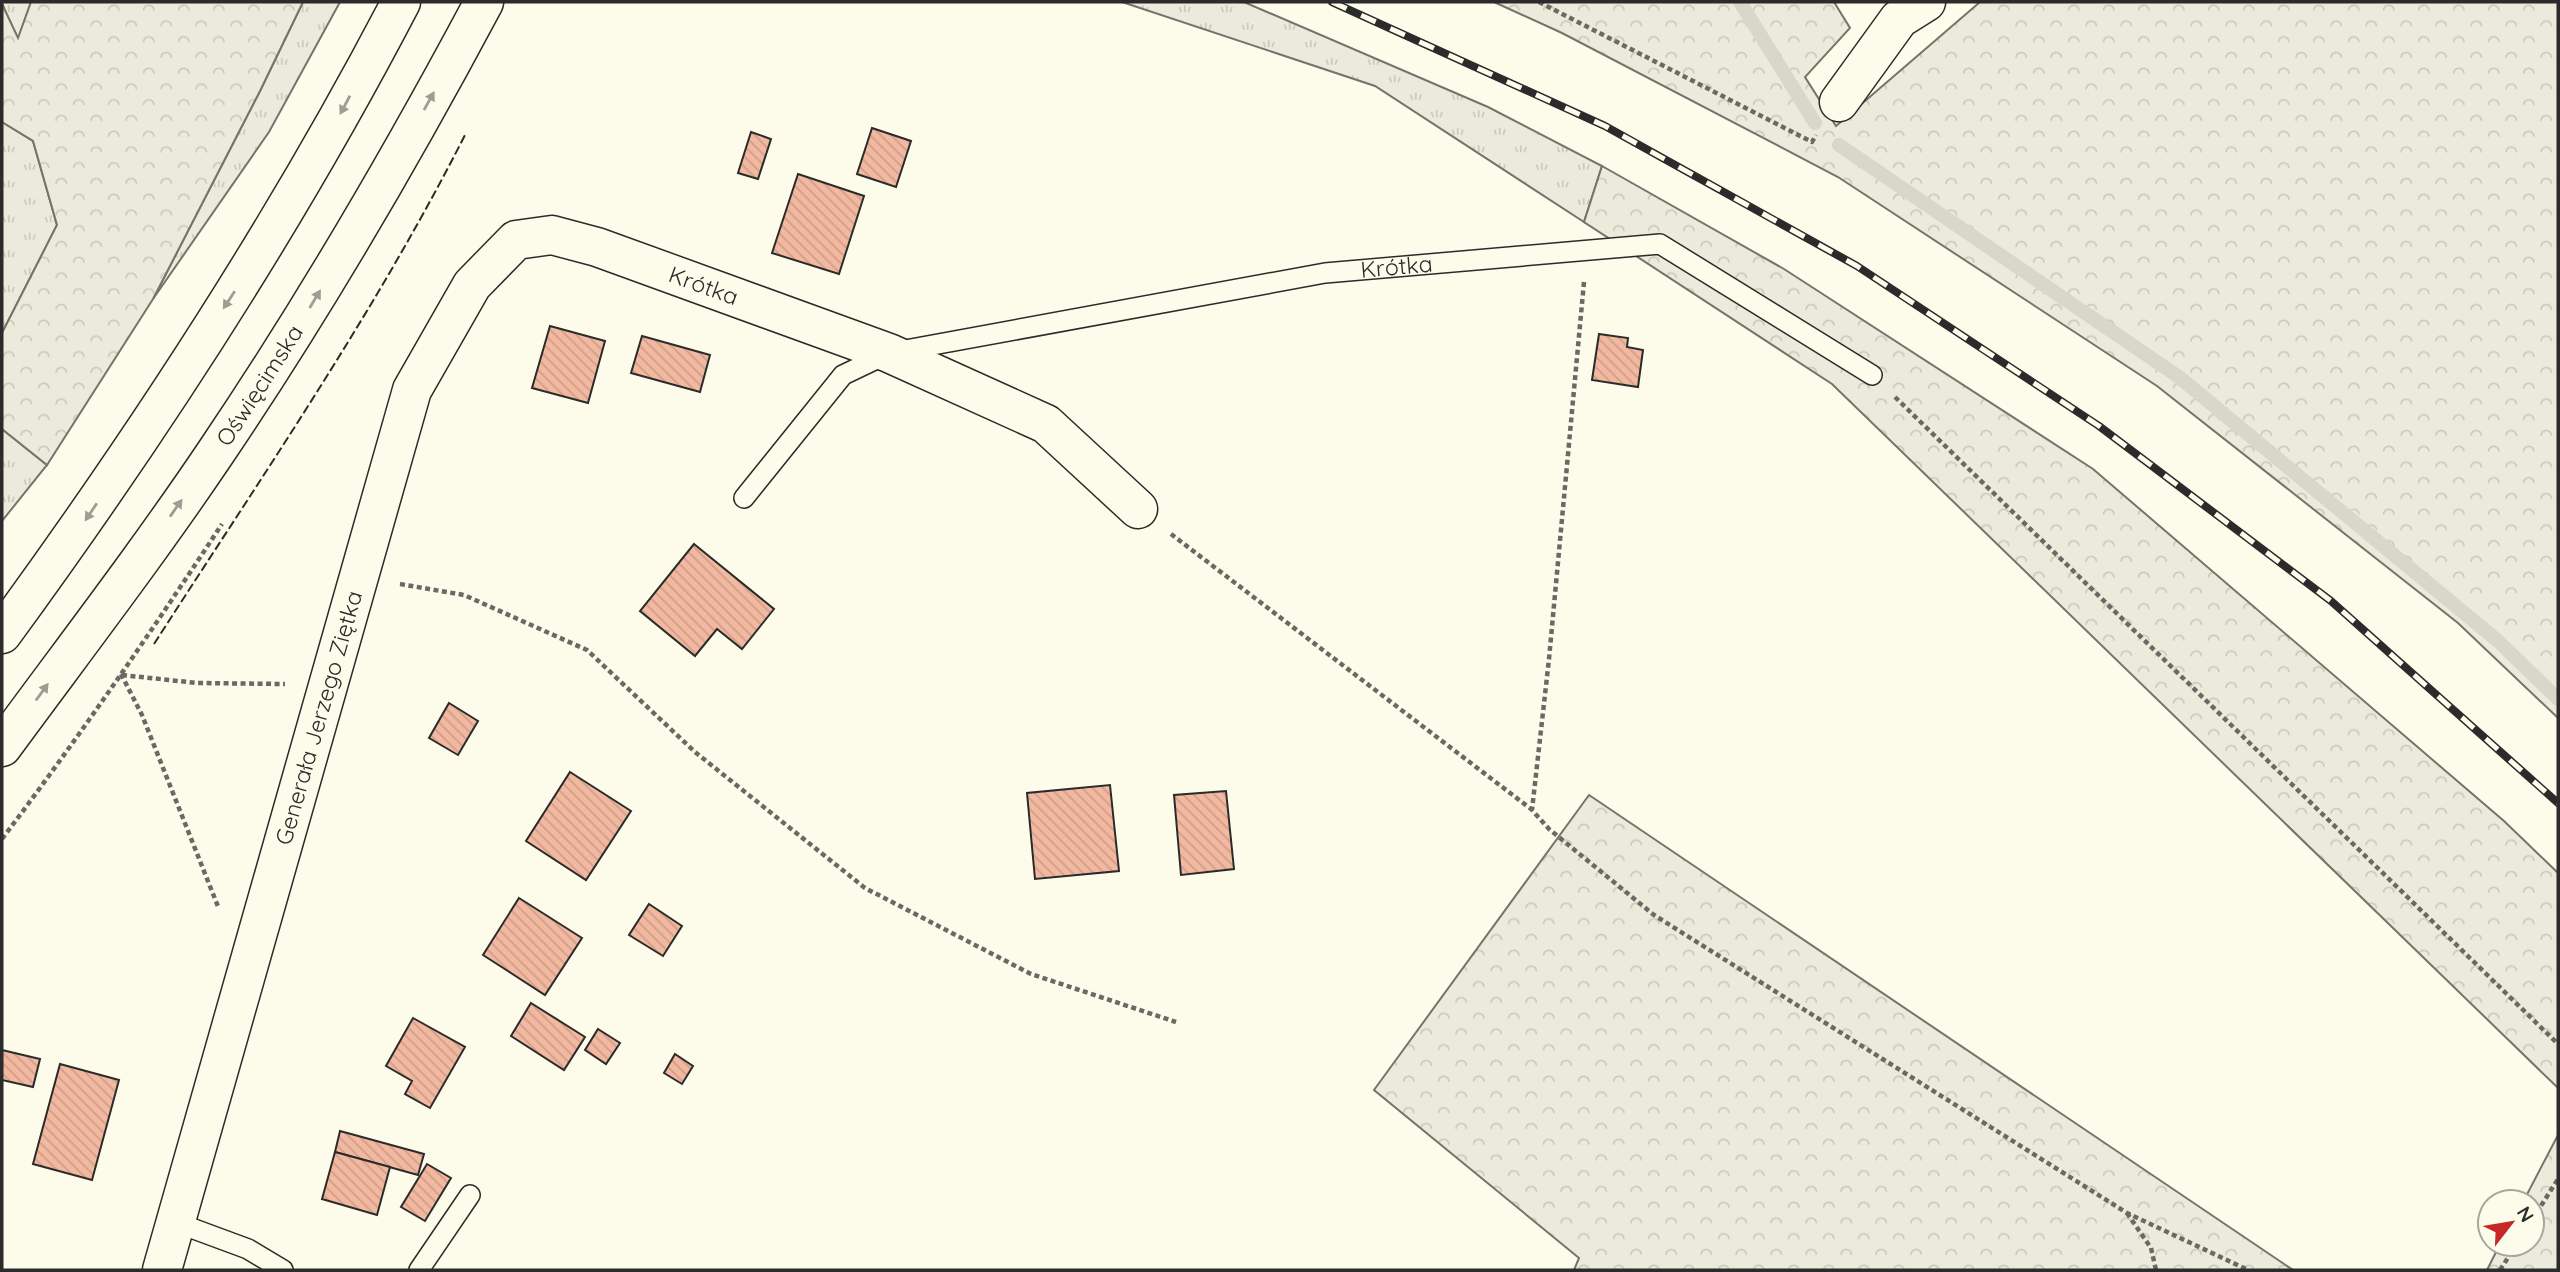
<svg xmlns="http://www.w3.org/2000/svg" width="2560" height="1272" font-family="Quicksand,sans-serif">
<defs>
<pattern id="grass-tufts" width="24" height="20" patternUnits="userSpaceOnUse" patternTransform="scale(1.75)"><rect width="24" height="20" fill="#ecebdb"/><path d="M3 7l-1-3M5 7V3M7 7l1-3M15 17l-1-3M17 17v-4M19 17l1-3" fill="none" stroke="#cbcabc"/></pattern>
<pattern id="forest-crowns" width="20" height="18" patternUnits="userSpaceOnUse" patternTransform="scale(1.75)"><rect width="20" height="18" fill="#ecebdb"/><path d="M2 6a3 3 0 1 1 6 0M12 15a3 3 0 1 1 6 0" fill="none" stroke="#cbcabc"/></pattern>
<pattern id="building-back-hatch" width="6" height="6" patternUnits="userSpaceOnUse" patternTransform="scale(1.75)"><rect width="6" height="6" fill="#f2b8a0"/><path d="M-1 5l2 2M0 0l6 6M5-1l2 2" fill="none" stroke="#d09e8a"/></pattern>
</defs>
<rect width="100%" height="100%" fill="#fdfbea"/>
<g fill="url(#grass-tufts)" stroke="#74746e" stroke-width="2">
<polygon points="2,2 31,2 18,39 2,4"/>
<polygon points="303,2 340,2 269,132 153,299 260,91"/>
<polygon points="1122,2 1244,2 1488,107 1602,166 1584,222 1375,86"/>
<polygon points="2,122 33,141 57,225 2,333"/>
<polygon points="2,429 47,465 2,521"/>
</g>
<g fill="url(#forest-crowns)" stroke="#74746e" stroke-width="2">
<polygon points="31,2 303,2 260,91 153,299 47,465 2,429 2,333 57,225 33,141 2,122 2,4 18,38"/>
<polygon points="1494,2 1834,2 1850,28 1805,77 1836,126 1980,2 2558,2 2558,718 2458,623 2157,386 1838,177 1562,33"/>
<polygon points="1602,166 1784,269 2093,469 2504,821 2558,873 2558,1088 1832,384 1584,222"/>
<polygon points="1589,795 2293,1270 1574,1270 1579,1258 1374,1090"/>
<polygon points="2558,1135 2558,1270 2487,1270 2500,1244 2532,1244 2532,1202 2523,1202"/>
</g>
<g fill="none" stroke-linecap="round" stroke-linejoin="round">
<g stroke="#d8d7c9" stroke-width="14">
<polyline points="1740,2 1815,123"/>
<polyline points="1839,145 2179,377 2498,641 2558,699"/>
</g>
</g>
<g fill="url(#building-back-hatch)" stroke="#2b2b2b" stroke-width="2">
<polygon points="872,128 911,141 896,187 857,174"/>
<polygon points="751,132 771,139 758,179 738,173"/>
<polygon points="798,174 864,196 839,274 772,253"/>
<polygon points="550,326 605,341 588,403 532,388"/>
<polygon points="1599,334 1628,338 1627,347 1643,350 1638,387 1592,380"/>
<polygon points="642,336 710,355 700,392 631,373"/>
<polygon points="694,544 774,609 742,649 717,629 695,656 640,611"/>
<polygon points="449,703 478,721 458,755 429,738"/>
<polygon points="570,772 631,811 586,880 526,841"/>
<polygon points="1110,785 1119,871 1035,879 1027,793"/>
<polygon points="1226,791 1234,869 1181,875 1174,795"/>
<polygon points="519,898 582,938 545,995 483,955"/>
<polygon points="649,904 682,926 663,956 629,935"/>
<polygon points="531,1003 585,1037 564,1070 511,1036"/>
<polygon points="413,1018 465,1047 430,1108 405,1094 412,1081 386,1066"/>
<polygon points="598,1029 620,1043 606,1064 585,1050"/>
<polygon points="2,1050 40,1059 33,1087 2,1080"/>
<polygon points="675,1054 693,1066 682,1084 664,1073"/>
<polygon points="60,1064 119,1080 92,1180 33,1164"/>
<polygon points="340,1131 424,1154 418,1175 335,1152"/>
<polygon points="335,1152 390,1167 377,1215 322,1199"/>
<polygon points="427,1164 451,1178 425,1221 401,1207"/>
</g>
<g fill="none" stroke-linecap="round" stroke-linejoin="round">
<g stroke="#2b2b2b" stroke-width="22">
<g id="lane">
<path id="s1" d="M744 498 843 375 889 353 1325 273 1660 244 1872 375"/>
<polyline points="175,1222 248,1249 283,1270"/>
<polyline points="419,1270 470,1195"/>
</g>
</g>
<g stroke="#2b2b2b" stroke-width="41">
<g id="street">
<polyline points="1839,102 1899,19 1926,2"/>
<path id="s2" d="M162 1270 412 390 472 285 516 240 552 235 597 247 889 353 1046 424 1138 509"/>
</g>
</g>
<g stroke="#2b2b2b" stroke-width="41">
<g id="secondary">
<path d="M2 634C149 433 286 223 401 2"/>
<path id="s3" d="M2 747C74 649 148 553 216 452 314 307 402 156 484 2"/>
</g>
</g>
<g stroke="#6a6964" stroke-width="4.5" stroke-dasharray="5 3.5" stroke-linecap="butt">
<polyline points="1539,2 1812,142 1816,135"/>
<polyline points="1584,282 1549,659 1532,810 1549,829 1654,915 2127,1213 2248,1270"/>
<polyline points="1895,397 2558,1044"/>
<polyline points="1171,534 1531,809"/>
<polyline points="400,584 464,595 587,650 695,752 865,888 1031,974 1176,1022"/>
<polyline points="121,674 142,715 219,909"/>
<polyline points="122,675 197,683 285,684"/>
<path d="M2 839C79 737 152 631 222 524"/>
<polyline points="2127,1213 2151,1248 2156,1270"/>
<polyline points="2532,1220 2558,1179"/>
<polyline points="2500,1270 2517,1244"/>
</g>
<use href="#lane" stroke="#fdfbea" stroke-width="19"/>
<use href="#street" stroke="#fdfbea" stroke-width="38"/>
<use href="#secondary" stroke="#fdfbea" stroke-width="38"/>
<g stroke="#2b2b2b" stroke-width="8">
<polyline id="rail" points="1332,2 1605,126 1857,266 2099,426 2331,601 2558,803"/>
</g>
<use href="#rail" stroke="#fdfbea" stroke-width="5" stroke-dasharray="16" stroke-linecap="butt"/>
<path stroke="#2b2b2b" stroke-width="2" stroke-dasharray="9 3.5" stroke-linecap="butt" d="M154 644C262 476 376 311 466 133"/>
</g>
<defs><path id="oneway-solid" d="M-6-.8H1V-3.2L6.5 0L1 3.2V.8H-6Z" transform="scale(1.75)"/></defs>
<g fill="#9e9d94">
<use href="#oneway-solid" transform="translate(429 101) rotate(-61)"/>
<use href="#oneway-solid" transform="translate(345 105) rotate(118)"/>
<use href="#oneway-solid" transform="translate(315 299) rotate(-59)"/>
<use href="#oneway-solid" transform="translate(229 300) rotate(123)"/>
<use href="#oneway-solid" transform="translate(176 508) rotate(-55)"/>
<use href="#oneway-solid" transform="translate(91 512) rotate(124)"/>
<use href="#oneway-solid" transform="translate(42 692) rotate(-54)"/>
</g>
<g text-anchor="middle" stroke-width="5" stroke-linejoin="round" paint-order="stroke">
<g font-size="23" fill="#2b2b2b" stroke="#fdfbea">
<text dy="8" stroke="none"><textPath href="#s1" startOffset="724">Krótka</textPath></text>
<text dy="8" stroke="none"><textPath href="#s2" startOffset="1295">Krótka</textPath></text>
<text dy="8" stroke="none"><textPath href="#s3" startOffset="444">Oświęcimska</textPath></text>
<text dy="8" stroke="none"><textPath href="#s2" startOffset="574">Generała Jerzego Ziętka</textPath></text>
</g>
</g>
<rect width="2560" height="1272" fill="none" stroke="#2b2b2b" stroke-width="7"/>
<g transform="translate(2511 1223) rotate(59)"><circle r="33" fill="#fdfbea" stroke="#a9a89e" stroke-width="2"/>
<path d="M0-5L12 26L0 18L-12 26Z" fill="#c62828"/>
<text y="-10" font-size="19" font-weight="bold" text-anchor="middle" fill="#2b2b2b">N</text>
</g>
</svg>
